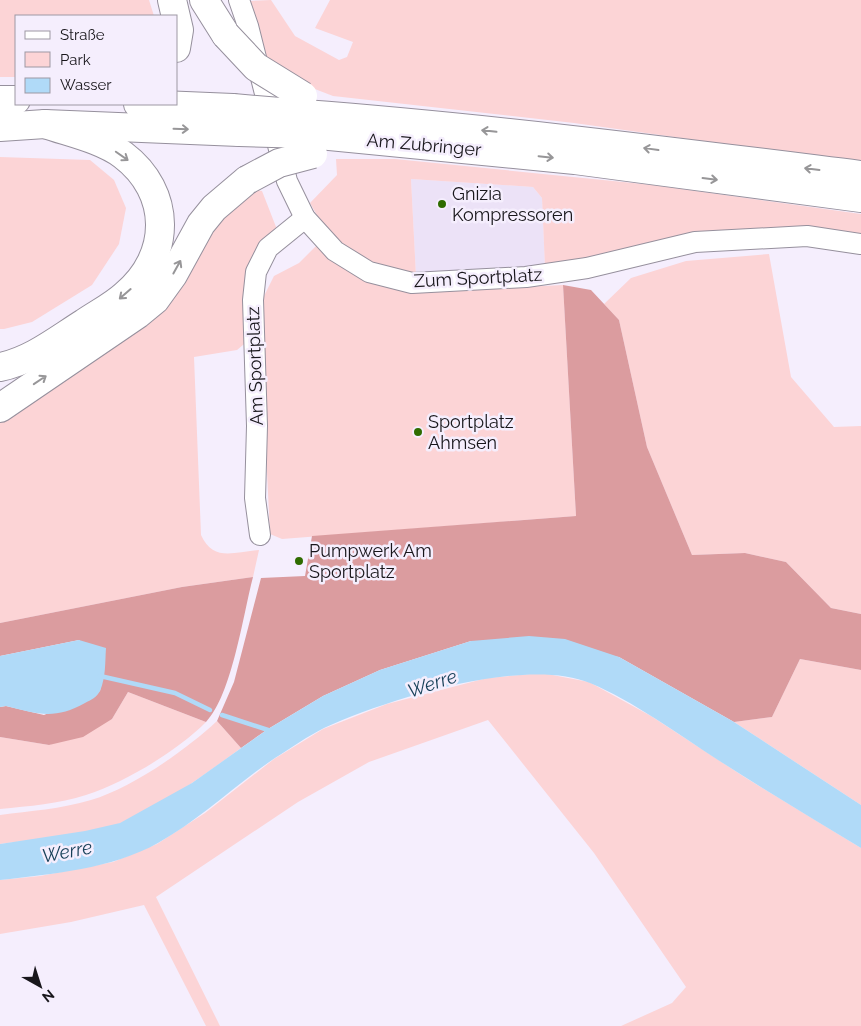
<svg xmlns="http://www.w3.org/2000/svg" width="861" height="1026" font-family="Raleway,sans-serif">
<rect width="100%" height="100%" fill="#f5eefd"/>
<polygon fill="#ece2f7" points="411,179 533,187 542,198 545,268 416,276"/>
<g fill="#fcd4d6">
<polygon points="0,0 149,0 154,16 16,16 16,77 0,77"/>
<polygon points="271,0 295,36 339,60 347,57 353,42 315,28 330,0 861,0 861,163 574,123 333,96 307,86 262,59 250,1"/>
<polygon points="0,157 90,160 114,180 126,208 119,244 92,285 32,322 4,329 0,329"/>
<path d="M336 159H395L653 185 861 214V234L545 268 542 198 533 187 411 179 416 276C384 270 351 259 329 233 321 224 316 213 310 203L337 175Z"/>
<path d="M252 189 262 191 278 232 263 247 249 340 237 350 194 357 201 535C213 562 234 552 259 550L253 577 182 587 0 623V422L212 229Z"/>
<polygon points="318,244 417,292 563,285 576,516 282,539 270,534 259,306 274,276 299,263"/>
<polygon points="769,254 791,377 834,427 861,426 861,614 831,608 786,562 745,553 692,555 647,447 619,320 604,304 631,278 686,261"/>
<polygon points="800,659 861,670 861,805 734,722 772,717"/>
<polygon points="542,673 589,682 651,716 746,778 861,848 861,1026 621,1026 672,1003 686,987 594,853 488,720 369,762 298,802 156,897 220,1026 206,1026 144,905 71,922 0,934 0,880 40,876 113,862 157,844 205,813 274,759 323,729 387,704 487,678"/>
<path d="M128 692 206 722C177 751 126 782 86 795 59 804 29 806 0 809V737L49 745 112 719Z"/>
<path d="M217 721 241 748C204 775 164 805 121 823 88 836 36 839 0 844V815C30 811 61 809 91 800 132 788 186 750 217 721Z"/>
</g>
<g fill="#db9c9f">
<polygon points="563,285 591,290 619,320 647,447 692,555 745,553 786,562 831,608 861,614 861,670 800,659 772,717 734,722 619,657 471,641 380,670 323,696 268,729 241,748 217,721 234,682 261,578 305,576 312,536 576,516"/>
<path d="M253 577C243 615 232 695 206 722L128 692 112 719 83 737 49 745 0 737V707L6 706 44 715 100 691 105 662 79 640 0 656V623L182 587Z"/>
</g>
<g fill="#b0daf8">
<path d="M529 636 565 639 619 657 734 722 861 805V848C813 819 765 790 718 760 678 734 633 701 590 683 524 656 388 699 324 728 308 736 291 748 275 758 235 785 201 819 158 843 111 869 53 874 0 880V844L85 831 120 823 192 783 268 729 323 696 380 670 471 641Z"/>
<path d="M79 640 106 648C105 662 106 677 100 691 97 697 91 700 85 703 55 720 37 714 6 706L0 707V656Z"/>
</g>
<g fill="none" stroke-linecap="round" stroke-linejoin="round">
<g stroke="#b0daf8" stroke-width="4.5">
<polyline points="100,676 175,693 210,710"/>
<polyline points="222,715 271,731"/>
</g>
<g stroke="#96909d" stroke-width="22">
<g id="minor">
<polyline points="239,0 248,26 287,181 305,218 335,251 369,272 412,283 526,277 587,268 695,242 807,236 861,244"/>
<polyline points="260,535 255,498 257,426 253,300 256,272 268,248 305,218"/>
</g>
</g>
<g stroke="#96909d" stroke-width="30">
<g id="highway">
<polyline points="172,0 179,30 176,48"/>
<polyline points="204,0 226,35"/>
<polyline points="0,100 16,100"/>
<polyline points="138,104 233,108"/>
<path d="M304 114C490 128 676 152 861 175"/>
<polyline points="0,127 45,124 239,132"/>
<polyline points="309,134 575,160 861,198"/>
<path d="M0 367C31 361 57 340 84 323 97 314 113 306 125 295 172 256 172 192 123 155 101 139 71 133 45 124"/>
<polyline points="0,408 138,314 155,300 173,275 201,224 214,208 247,180"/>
</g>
</g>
<use href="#minor" stroke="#fff" stroke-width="20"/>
<use href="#highway" stroke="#fff" stroke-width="28"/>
<g stroke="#96909d" stroke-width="30" stroke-linecap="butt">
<g id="highway-bridge">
<polyline points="226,35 256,67 303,96"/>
<polyline points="233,108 304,114"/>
<polyline points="239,132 309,134"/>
<polyline points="247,180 279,163 313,154"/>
</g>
</g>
<use href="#highway-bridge" stroke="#fff" stroke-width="28"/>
</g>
<defs><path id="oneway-shaft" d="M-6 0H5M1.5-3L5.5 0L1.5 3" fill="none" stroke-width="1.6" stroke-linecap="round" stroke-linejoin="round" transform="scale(1.25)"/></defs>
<g stroke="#979698">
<use href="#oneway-shaft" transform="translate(181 129) rotate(2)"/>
<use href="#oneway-shaft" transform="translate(489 131) rotate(-174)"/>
<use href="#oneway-shaft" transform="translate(651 149) rotate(-172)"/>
<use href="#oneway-shaft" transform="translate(122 156) rotate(35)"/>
<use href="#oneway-shaft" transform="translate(546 157) rotate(6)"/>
<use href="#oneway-shaft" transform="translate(812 169) rotate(-173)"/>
<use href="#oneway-shaft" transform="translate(710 179) rotate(7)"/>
<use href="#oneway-shaft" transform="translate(177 267) rotate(-61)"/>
<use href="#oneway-shaft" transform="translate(125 294) rotate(139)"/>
<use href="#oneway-shaft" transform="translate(40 380) rotate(-34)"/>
</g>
<g fill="#2f6c00" stroke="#f5eefd" stroke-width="2">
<circle cx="442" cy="204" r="5"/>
<circle cx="418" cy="432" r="5"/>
<circle cx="299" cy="561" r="5"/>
</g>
<g text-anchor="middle" stroke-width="5" stroke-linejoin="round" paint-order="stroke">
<g font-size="18" fill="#18161b" stroke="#f5eefd">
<text transform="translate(424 145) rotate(5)" y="6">Am Zubringer</text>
<text transform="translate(478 278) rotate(-3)" y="6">Zum Sportplatz</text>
<text transform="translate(255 366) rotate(-92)" y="6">Am Sportplatz</text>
</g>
<g font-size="18" fill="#18161b" stroke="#f5eefd" text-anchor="start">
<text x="452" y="200">Gnizia<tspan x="452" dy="21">Kompressoren</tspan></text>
<text x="428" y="428">Sportplatz<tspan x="428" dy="21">Ahmsen</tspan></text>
<text x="309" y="557">Pumpwerk Am<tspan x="309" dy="21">Sportplatz</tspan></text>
</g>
<g font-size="19" font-style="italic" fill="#163f58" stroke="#f5eefd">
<text transform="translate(432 683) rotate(-19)" y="7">Werre</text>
<text transform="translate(67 851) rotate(-11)" y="7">Werre</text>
</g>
</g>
<rect x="15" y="15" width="162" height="90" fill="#f5eefd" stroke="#9d98a3"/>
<rect x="25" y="31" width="25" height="8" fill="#ffffff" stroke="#9d98a3"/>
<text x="60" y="40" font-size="15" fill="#18161b">Straße</text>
<rect x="25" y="52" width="25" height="15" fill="#fcd4d6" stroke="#9d98a3"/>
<text x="60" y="65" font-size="15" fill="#18161b">Park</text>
<rect x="25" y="78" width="25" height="15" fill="#b0daf8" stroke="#9d98a3"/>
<text x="60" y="90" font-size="15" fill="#18161b">Wasser</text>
<g transform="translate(40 986) rotate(141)" stroke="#f5eefd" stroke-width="4" paint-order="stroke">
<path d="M0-4L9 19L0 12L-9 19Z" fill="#18161b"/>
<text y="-8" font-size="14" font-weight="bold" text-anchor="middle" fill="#18161b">N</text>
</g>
</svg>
